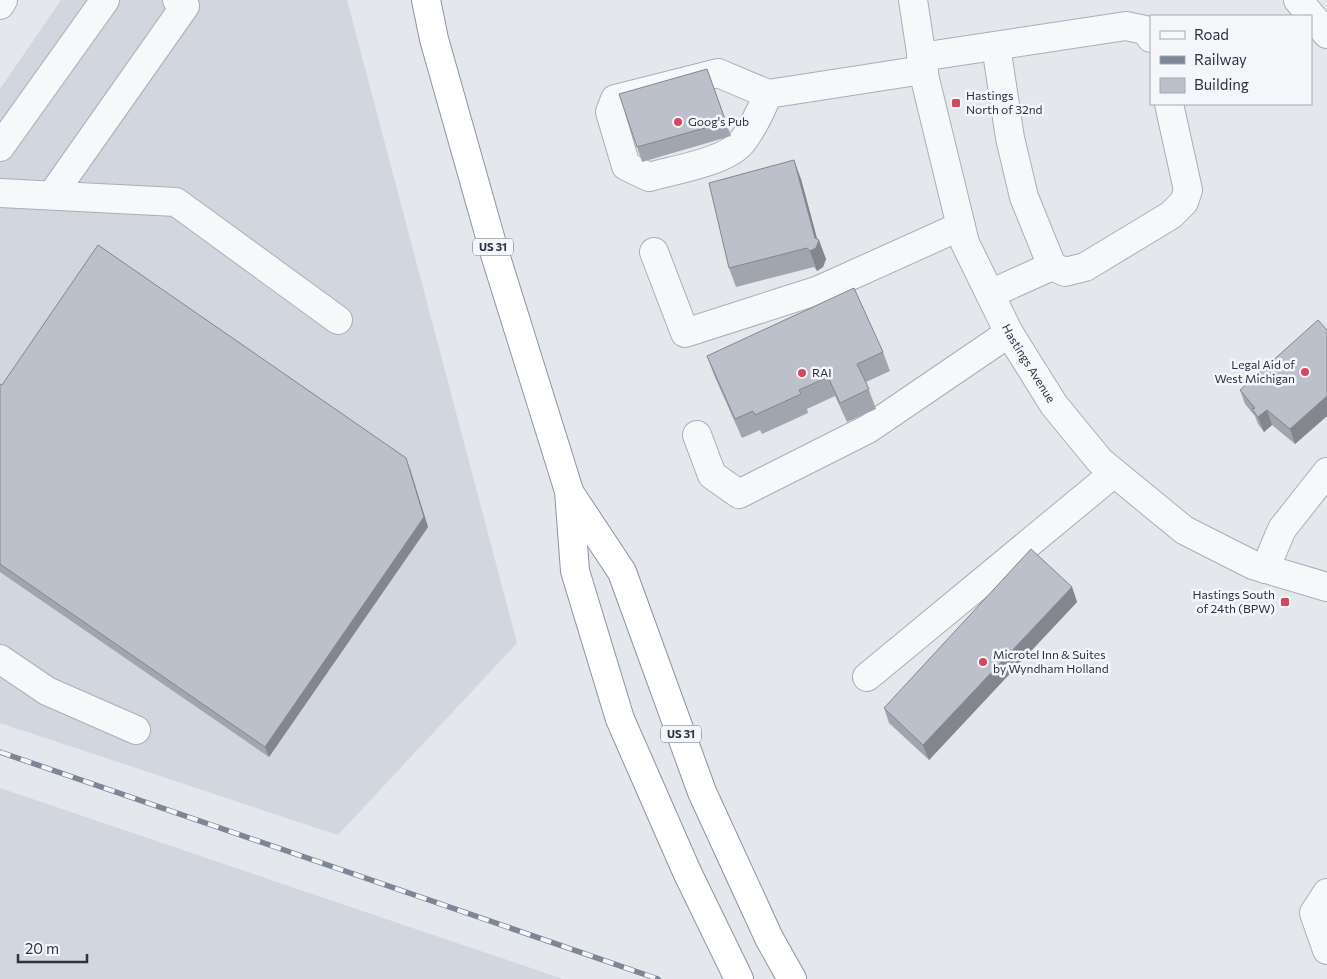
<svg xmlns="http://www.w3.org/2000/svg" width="1327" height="979" font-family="Commissioner,sans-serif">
<rect width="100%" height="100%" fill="#e4e7ec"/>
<g fill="#d2d6de">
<polygon points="61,0 347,0 517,643 338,835 0,723 0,89"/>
<polygon points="0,788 563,979 0,979"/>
</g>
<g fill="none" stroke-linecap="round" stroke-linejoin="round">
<g stroke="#a9aeb7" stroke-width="30">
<g id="minor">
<path id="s1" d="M913 0 925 79 965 243 1009 333 1054 405 1100 461 1184 530 1253 565 1327 587"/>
<polyline points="1298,0 1327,34"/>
<polyline points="0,5 3,0"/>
<polyline points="996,46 1010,138 1024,197 1052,266"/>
<polyline points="921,57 1126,26 1145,30 1151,38"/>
<path d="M768 94C761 111 753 128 742 142 726 162 673 170 649 177L626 166 610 112 615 99 718 73 768 94 923 70"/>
<polyline points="0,147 105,0"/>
<polyline points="0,193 176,202 338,320"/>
<polyline points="52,195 185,6 177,0"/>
<polyline points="654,252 685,333 819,290 961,226"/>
<polyline points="990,294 1052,266 1065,272 1085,267 1171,215 1184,202 1188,190 1169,104"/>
<polyline points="697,435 712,475 739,494 868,429 1009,333"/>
<polyline points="1265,569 1282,529 1327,472"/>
<polyline points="0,659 47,691 136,730"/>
<polyline points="867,677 1114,473"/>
<polyline points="1327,893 1314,913 1327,950"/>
</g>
</g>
<g stroke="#8b94a3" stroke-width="30">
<g id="highway">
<polyline points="426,0 434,39 494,251 569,491 575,571 620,719 687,872 739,979"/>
<polyline points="571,495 622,572 702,792 769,938 792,979"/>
</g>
</g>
<use href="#minor" stroke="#f7f8fa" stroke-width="28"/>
<use href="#highway" stroke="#fff" stroke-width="28"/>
<g stroke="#7d8696" stroke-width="5.5">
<polyline id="rail" points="0,752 658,979"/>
</g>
<use href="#rail" stroke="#f4f6f9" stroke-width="4" stroke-dasharray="11" stroke-linecap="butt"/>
</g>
<g fill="#a1a5ae">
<polygon points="707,69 731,136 642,162 637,147"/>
<polygon points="801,179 817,239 826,259 823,267 817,271 814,267 736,287 729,268"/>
<polygon points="1327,330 1327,416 1295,444 1272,425 1264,432 1258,424 1255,416 1245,404 1240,390"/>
<polygon points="883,352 890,371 866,382 876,409 847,422 835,396 807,409 808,413 762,434 760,430 742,438 714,375 707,356"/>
<polygon points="0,384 2,385 410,468 428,527 269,757 0,572"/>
<polygon points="1072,587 1077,602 929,760 889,723 884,708"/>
</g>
<g fill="#83868d">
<polygon points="794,160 801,179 818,242 819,240 826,259 823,267 817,271 810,251 815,238"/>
<polygon points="1327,396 1327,416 1295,444 1290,429"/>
<polygon points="1267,410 1272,425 1264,432 1258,417"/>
<polygon points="406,458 428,527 269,757 265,747"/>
<polygon points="1072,587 1077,602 929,760 923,745"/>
</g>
<g fill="#bbc0ca" stroke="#83868d">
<polygon points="707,69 726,122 637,147 619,94"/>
<polygon points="794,160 815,238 819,240 816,248 810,251 807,248 729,268 709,183"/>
<polygon points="98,245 406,458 424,517 265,747 0,564 0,384 2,385"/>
<polygon points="854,288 883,352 857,364 869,389 840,403 828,377 799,390 801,394 755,415 753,411 735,419 707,356"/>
<polygon points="1318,320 1327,330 1327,396 1290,429 1267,410 1258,417 1252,409 1255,408 1240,390"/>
<polygon points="1031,549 1072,587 923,745 884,708"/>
</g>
<g fill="#d1495b" stroke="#f4f6f9" stroke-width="2">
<rect x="951" y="98" width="10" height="10" rx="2.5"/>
<circle cx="678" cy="122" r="5"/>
<circle cx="1305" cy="372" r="5"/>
<circle cx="802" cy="373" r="5"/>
<rect x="1280" y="597" width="10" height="10" rx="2.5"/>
<circle cx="983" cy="662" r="5"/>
</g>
<g text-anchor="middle" stroke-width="5" stroke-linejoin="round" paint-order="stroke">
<g fill="#f4f6f9" stroke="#676e7b" stroke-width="1">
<rect x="473" y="238.5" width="40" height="17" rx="4"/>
<rect x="661" y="725.5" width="40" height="17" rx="4"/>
</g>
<g font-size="11" font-weight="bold" fill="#2b3445">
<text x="493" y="251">US 31</text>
<text x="681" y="738">US 31</text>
</g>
<g font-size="12" fill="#2b3445" stroke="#f4f6f9" text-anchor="start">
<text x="966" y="100">Hastings<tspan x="966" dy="14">North of 32nd</tspan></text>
<text x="688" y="126">Goog's Pub</text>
<text x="1295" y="369" text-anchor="end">Legal Aid of<tspan x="1295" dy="14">West Michigan</tspan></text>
<text x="812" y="377">RAI</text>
<text x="1275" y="599" text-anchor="end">Hastings South<tspan x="1275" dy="14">of 24th (BPW)</tspan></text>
<text x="993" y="659">Microtel Inn &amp; Suites<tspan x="993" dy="14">by Wyndham Holland</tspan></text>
</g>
<g font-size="12" fill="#2b3445" stroke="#f4f6f9">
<text dy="4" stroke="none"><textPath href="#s1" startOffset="385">Hastings Avenue</textPath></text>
</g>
</g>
<rect x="1150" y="15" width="162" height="90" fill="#f4f6f9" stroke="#a4a8b1"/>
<rect x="1160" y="31" width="25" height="8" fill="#f7f8fa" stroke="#a4a8b1"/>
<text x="1194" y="40" font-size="15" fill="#2b3445">Road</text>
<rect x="1160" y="56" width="25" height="8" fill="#7d8696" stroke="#a4a8b1"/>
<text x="1194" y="65" font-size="15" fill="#2b3445">Railway</text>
<rect x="1160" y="78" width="25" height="15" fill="#bbc0ca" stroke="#a4a8b1"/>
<text x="1194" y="90" font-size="15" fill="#2b3445">Building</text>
<path d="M18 954v8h69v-8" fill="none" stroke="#2b3445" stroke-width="2.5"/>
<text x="25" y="954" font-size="15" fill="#2b3445" stroke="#f4f6f9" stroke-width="4" paint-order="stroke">20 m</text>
</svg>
